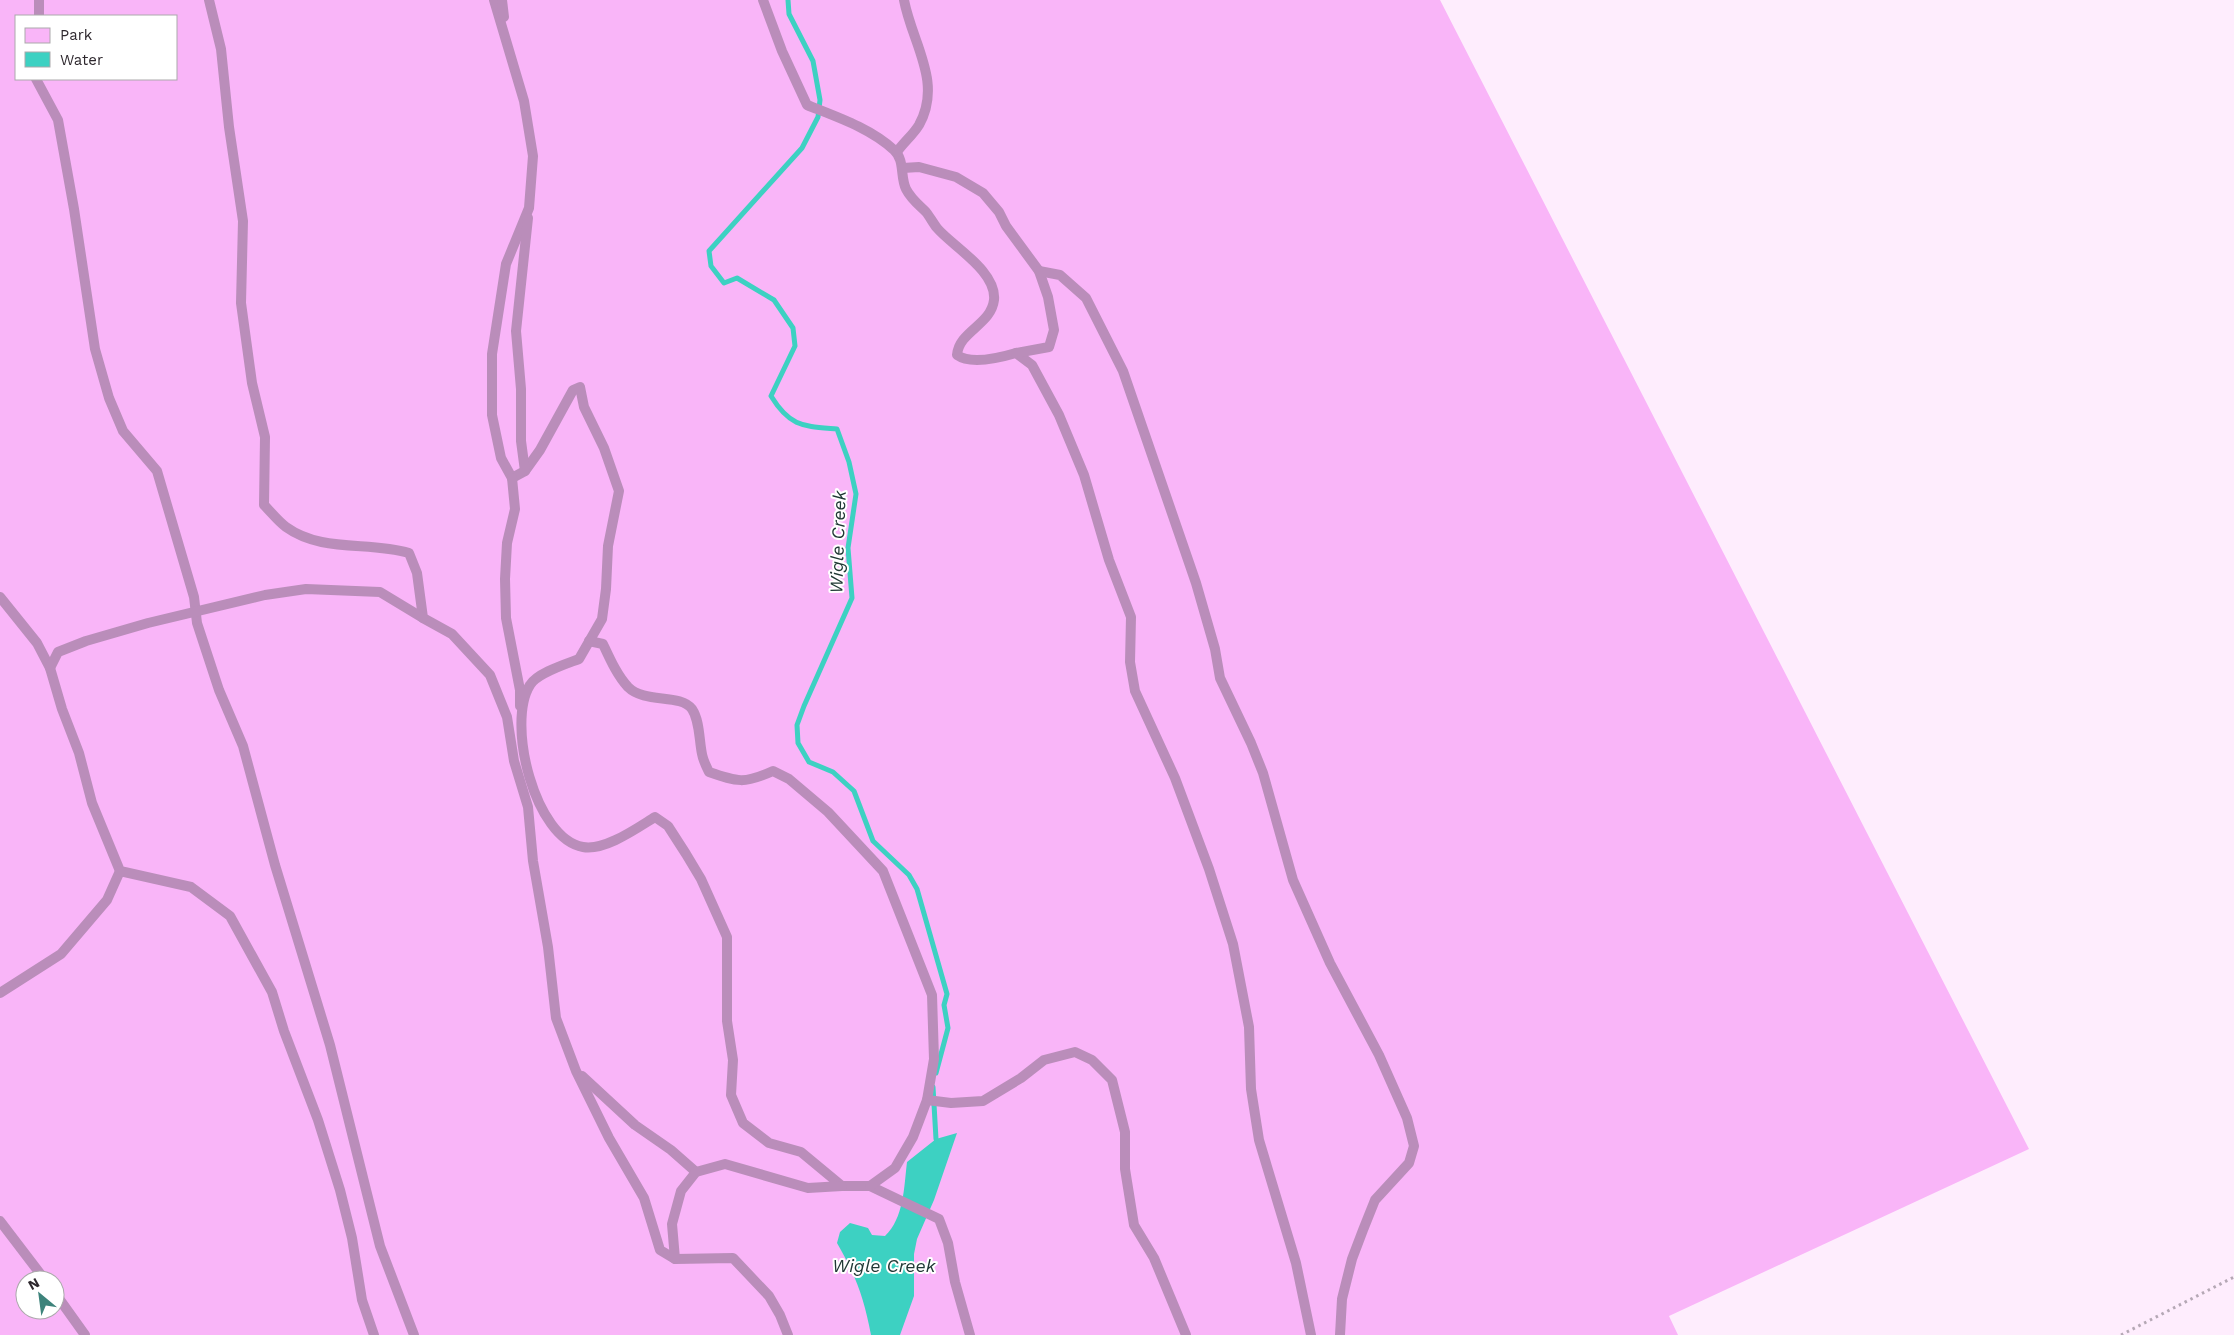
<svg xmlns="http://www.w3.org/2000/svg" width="2234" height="1335" font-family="'Work Sans',sans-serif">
<rect width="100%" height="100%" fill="#feedfd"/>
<path fill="#f9b5f8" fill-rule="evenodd" d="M0 0H1440L2029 1149 1669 1316 1678 1335H0ZM16 16H176V79H16ZM25 1280H55V1310H25Z"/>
<path fill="#3dd1c2" d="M957 1133 934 1200 917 1239 914 1254V1296L900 1335H871C864 1298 856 1276 837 1243L840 1232 850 1223 868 1228 872 1235 885 1236C904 1218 904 1187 907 1162L936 1139Z"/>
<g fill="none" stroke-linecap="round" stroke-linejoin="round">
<g stroke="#3dd1c2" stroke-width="5">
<path d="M788 0 789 14 813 61 820 100 818 117 802 148 709 251 711 266 724 283 737 278 774 300 793 328 795 346 771 396C790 427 803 426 837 429L849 462 856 494 848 548 852 598 804 706 797 725 798 743 809 762 833 772 854 791 873 841 909 875 917 889 947 994 944 1005 948 1028 936 1073"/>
<polyline points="933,1087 936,1139"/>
</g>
<polyline stroke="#b5a8b5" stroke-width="3" stroke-dasharray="2.5 4" stroke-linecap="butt" points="2121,1335 2234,1277"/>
<g stroke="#ba8dba" stroke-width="10">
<path d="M209 0 221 49 229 127 243 221 241 303 252 383 265 437 264 505C271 512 278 521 286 527 322 553 369 541 409 553L417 573 423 618 452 634 490 675 507 717 514 761 528 807 533 861 548 947 556 1018 576 1071 609 1138 644 1198 660 1250 675 1259 733 1258 769 1296 780 1315 788 1335"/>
<path d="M494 0 524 101 533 156 529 208 506 264 492 354V415L501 458 512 478 525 471 540 450 573 390 580 387 584 407 604 448 619 491 608 546 606 589 602 619 579 659C566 664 537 673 530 685 506 723 535 839 583 847 605 851 637 828 655 817L668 826 686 854 701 879 727 937V1021L733 1060 731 1095 743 1123 769 1143 801 1152 842 1186H870L939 1219 948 1243 955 1282 970 1335"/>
<polyline points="502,0 504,17"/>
<path d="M763 0 782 51 807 105C837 117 870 128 894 150 905 160 900 177 906 189 911 199 919 205 926 212 930 217 933 223 937 228 952 246 997 271 994 300 991 325 959 331 957 355 971 365 999 358 1016 353L1032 365 1059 415 1084 475 1109 560 1131 617 1130 662 1135 691 1175 778 1209 869 1233 944 1249 1027 1251 1089 1259 1140 1296 1263 1311 1335"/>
<polyline points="39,16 39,0"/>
<polyline points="36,79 58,120 74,209 95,349 109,398 123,431 157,471 194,597 197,623 219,690 243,746 275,865 330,1045 380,1246 414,1335"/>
<path d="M897 152C903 143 913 135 919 125 943 82 912 43 904 0"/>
<polyline points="903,168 919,167 956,177 983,193 999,212 1006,226 1039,271 1048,297 1054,330 1049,347 1016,353"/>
<polyline points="1039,271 1060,275 1086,298 1123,371 1196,583 1215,649 1220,678 1251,743 1263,773 1293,880 1330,963 1379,1055 1407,1118 1414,1146 1409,1163 1375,1200 1363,1230 1352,1259 1342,1299 1340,1335"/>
<polyline points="525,471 521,441 521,389 516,331 528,218"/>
<polyline points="512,478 515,509 507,543 505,579 506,618 520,690 520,706"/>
<polyline points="0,597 37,643 50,668 62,709 79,753 92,803 120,871 191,887 230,916 272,992 284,1031 318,1120 340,1190 352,1238 362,1300 374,1335"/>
<path d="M589 641 603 644C610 659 617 675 628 687 645 704 680 693 692 709 700 721 699 740 702 754 703 760 706 766 709 772 738 782 744 784 773 771L789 779 828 812 883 871 932 995 934 1059 927 1100 913 1137 895 1168 870 1186"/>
<polyline points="50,668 58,652 86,641 148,623 265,595 306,589 380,592 423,618"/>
<polyline points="0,993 61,954 107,900 120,871"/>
<polyline points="582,1076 635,1125 671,1150 696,1172"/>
<polyline points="927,1100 951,1103 983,1101 1021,1078 1044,1060 1075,1052 1092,1060 1112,1080 1125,1132 1125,1169 1134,1225 1154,1258 1186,1335"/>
<polyline points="0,1221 45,1280"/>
<polyline points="675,1259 672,1224 681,1191 696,1172 725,1164 808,1188 842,1186"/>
<polyline points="55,1293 85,1335"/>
</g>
</g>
<g text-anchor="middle" stroke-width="4" stroke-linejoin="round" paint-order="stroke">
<g font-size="18" font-style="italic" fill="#203835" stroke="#fff">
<text transform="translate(838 542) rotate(-88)" y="6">Wigle Creek</text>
<text x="884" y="1272">Wigle Creek</text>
</g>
</g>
<rect x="15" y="15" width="162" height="65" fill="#ffffff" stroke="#aba9ab"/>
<rect x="25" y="28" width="25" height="15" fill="#f9b5f8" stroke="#aba9ab"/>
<text x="60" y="40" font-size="15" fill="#2e282e">Park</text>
<rect x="25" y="52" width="25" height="15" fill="#3dd1c2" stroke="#aba9ab"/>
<text x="60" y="65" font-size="15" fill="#2e282e">Water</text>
<g transform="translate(40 1295) rotate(331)"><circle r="24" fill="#ffffff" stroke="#aba9ab"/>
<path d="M0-4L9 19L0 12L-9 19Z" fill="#3d837b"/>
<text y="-8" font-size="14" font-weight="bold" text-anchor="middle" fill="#2e282e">N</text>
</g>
</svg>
